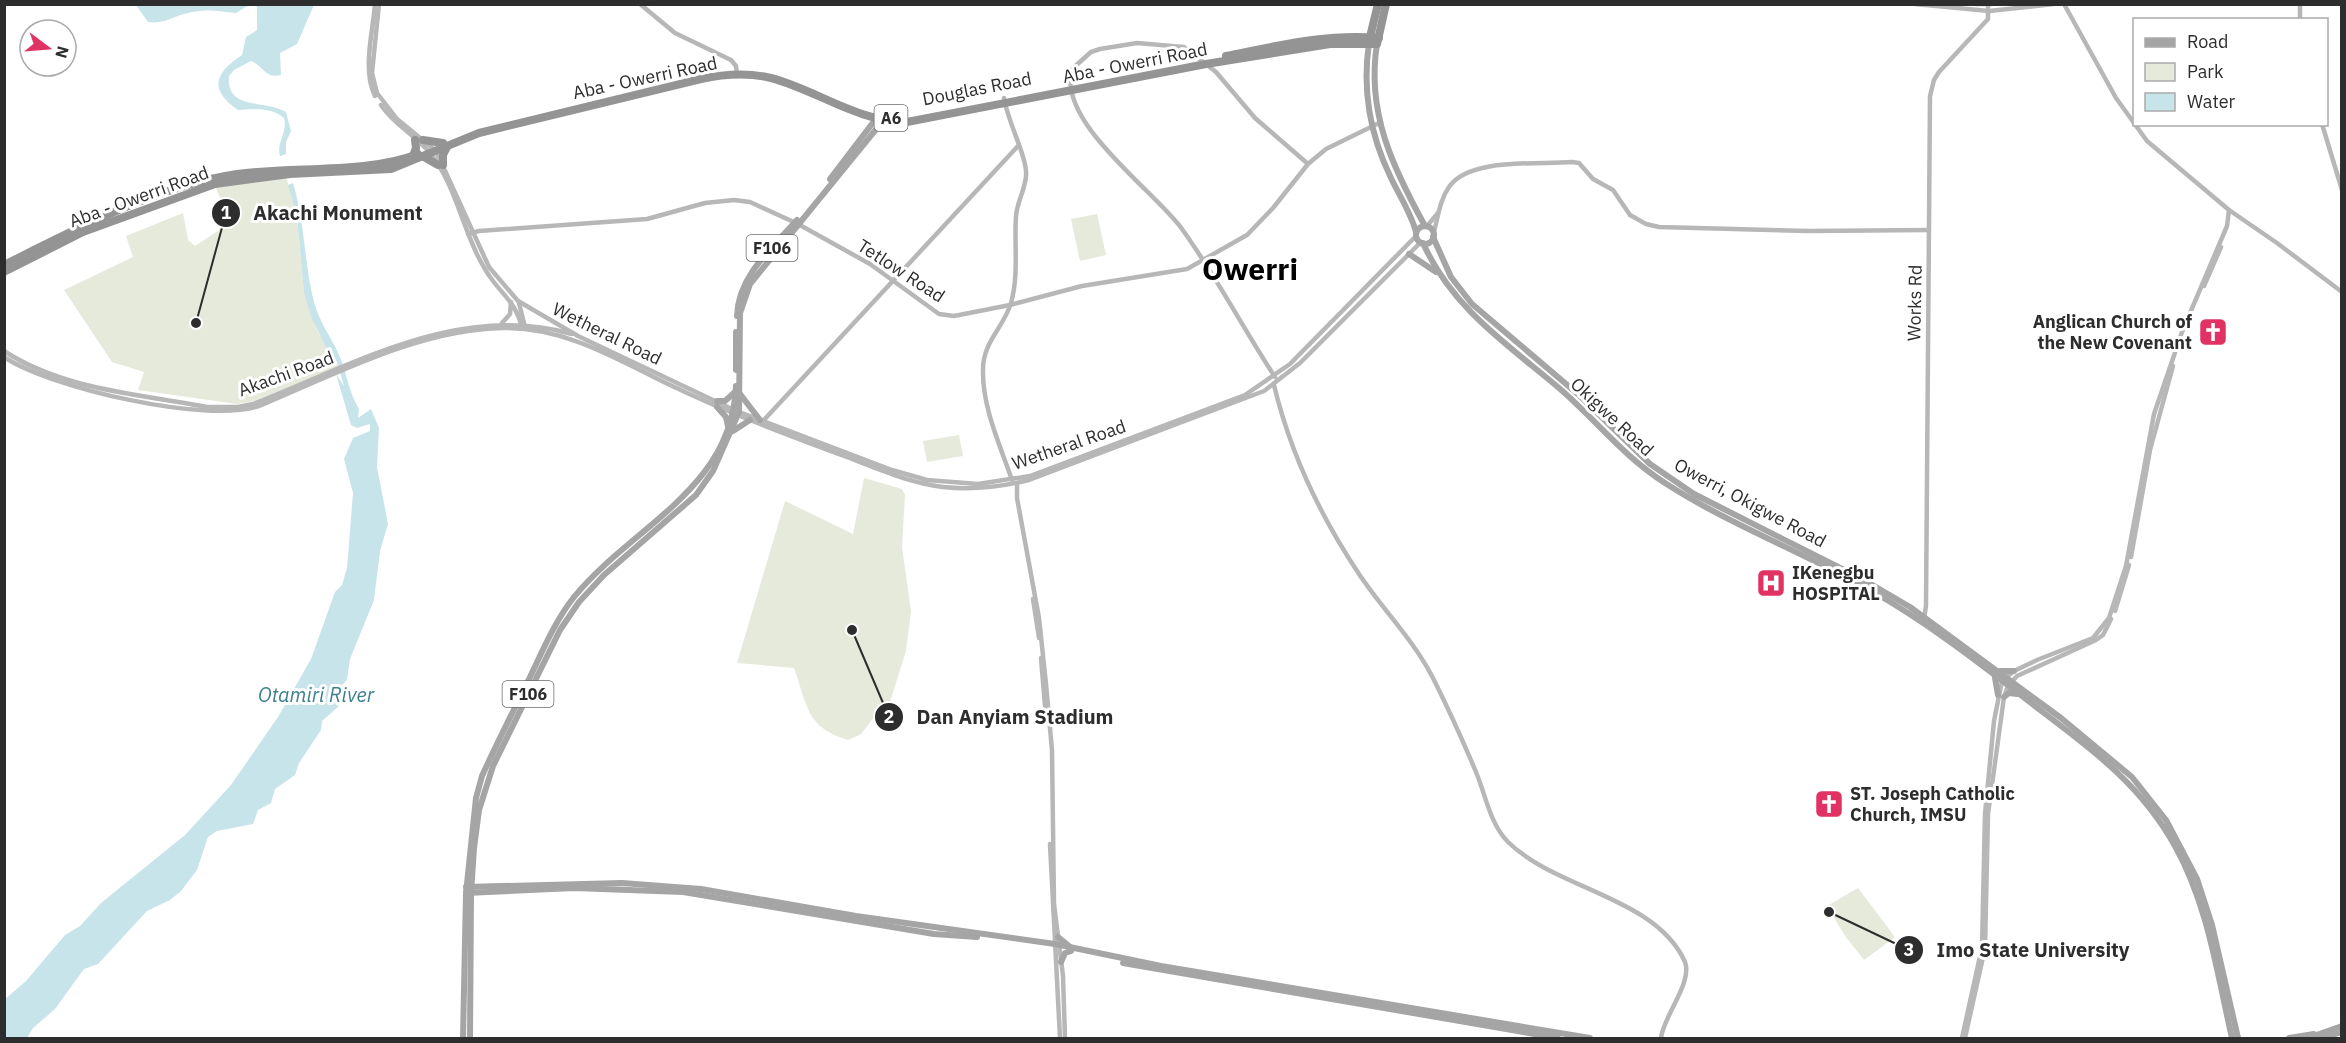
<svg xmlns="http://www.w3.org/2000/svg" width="2346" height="1043" font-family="'IBM Plex Sans',sans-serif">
<rect width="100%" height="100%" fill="#fff"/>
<g fill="#e6eadb">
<polygon points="286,176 297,217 304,293 317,330 339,367 254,401 237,404 138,390 144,372 112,362 64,290 133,257 126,236 183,213 188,240 195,246 230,223 215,185"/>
<polygon points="1097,214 1106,255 1080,261 1071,219"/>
<polygon points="959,435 963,456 927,462 923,441"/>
<path d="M864 478 902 489 905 495 902 547 911 611 906 651 889 705 885 703 861 734 848 740C805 727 808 706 794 668L737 663 785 501 853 534Z"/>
<polygon points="1858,888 1895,937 1864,960 1845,936 1827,906"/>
</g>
<g fill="#c7e4ea">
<path d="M136 5V4L249 5 236 13C215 11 206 8 184 14 170 18 163 24 148 22Z"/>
<path d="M253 5H314L297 44 280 53 281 75C265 79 264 66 251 61L234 70 229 76C226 111 264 99 286 112L291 131 286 142V154L280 156C276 142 288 133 284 118 273 107 252 109 238 110 208 89 215 73 242 55L246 37 257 30V7Z"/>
<path d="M293 183C305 222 304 263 314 302 319 322 332 338 340 357 347 374 349 393 359 409L358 418 371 409 379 428 377 467 388 524 380 551 374 600 350 659 347 680 340 687 338 707 322 721 321 730 299 763 295 775 275 789 271 803 258 810 253 824 217 831 208 837 197 870 181 891 170 900 147 911 98 964 84 969 55 1009 33 1028 27 1038H5L4 1000 26 981 65 935 80 926 101 903 185 835 231 785 278 717 311 659 335 592 342 585 347 568 353 493 344 459 353 438 370 431V424L357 428 351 425 336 374 344 386 337 362 327 349 312 319 304 293 297 217 288 185Z"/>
</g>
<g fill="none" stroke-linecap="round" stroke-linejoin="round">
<g stroke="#b7b7b7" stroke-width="4.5">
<polyline points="379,4 372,73 377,93 397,119 436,151 489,267 518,301 578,336 734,410 892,470 927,480 978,484 1030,476 1245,395 1290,364 1416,236"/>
<polyline points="640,4 675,33 731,60 736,66 737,74"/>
<polyline points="1915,4 1989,11 2054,4"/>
<polyline points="1976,4 1992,4"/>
<polyline points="2064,4 2116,98 2147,141 2229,210 2277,243 2342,292"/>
<polyline points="2300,20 2300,4"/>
<path d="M375 96C362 70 373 32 375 4"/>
<path d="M1004 98C1007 120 1028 159 1026 176 1025 190 1017 202 1016 216 1014 244 1019 275 1011 303 1004 327 983 342 983 369 982 407 1000 445 1012 480"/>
<path d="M381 105C394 125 416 135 430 153 459 188 464 243 493 281 507 299 516 305 522 327"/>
<polyline points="2322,124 2342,190"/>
<polyline points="1427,226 1438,213"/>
<polyline points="468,234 479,231 647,219 705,203 734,200 750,202 798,224 870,264 939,314 954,316 1010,305 1082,286 1187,269 1247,235 1273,208 1308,164 1326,149 1379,123"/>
<path d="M1433 235C1438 219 1439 201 1449 187 1469 157 1539 165 1572 162L1579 163 1593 179 1613 190 1630 215 1646 224 1659 227 1809 231 1929 230"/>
<polyline points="2204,286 2221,247"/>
<polyline points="519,303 525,327"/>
<polyline points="502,323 510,314 511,302"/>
<path d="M4 351C64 390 139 394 207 407H238L253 404C356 364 459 302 572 334"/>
<path d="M4 357C51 388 206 424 259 406 334 375 420 329 503 328 564 327 615 358 668 384 726 412 785 434 844 456 876 468 909 483 943 487 972 490 1001 487 1029 480L1264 391 1300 363 1421 242"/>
<path d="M1275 377C1243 328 1216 276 1182 229 1156 192 1056 122 1072 69L1091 52 1100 49 1137 43 1184 47 1216 72 1255 118 1308 164"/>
<path d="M1274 385C1290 452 1321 517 1359 574 1383 610 1413 639 1433 678 1448 708 1463 741 1476 772 1486 796 1490 824 1508 842 1557 890 1656 897 1685 962 1693 982 1663 1017 1661 1038"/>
<polyline points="763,421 1018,146"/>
<polyline points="1017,483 1017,498 1039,618 1046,684 1052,750 1054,904 1063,976 1065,1038"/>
<polyline points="2131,557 2150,450 2173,366"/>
<polyline points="1033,599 1039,638"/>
<polyline points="2115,611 2129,565"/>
<polyline points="1924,619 1926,606 1930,96 1934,80 1939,72 1988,19 1988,5"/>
<polyline points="1041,658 1045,706"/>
<polyline points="1050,844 1060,1038"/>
<polyline points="1962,1038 1982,947 1985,814 1994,721 2002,681 2014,671 2037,660 2093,638 2109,618 2126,566 2154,414 2182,332 2227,226 2229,210"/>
<polyline points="1965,1038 1985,948 1988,814 2004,697 2008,686 2017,676 2096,640 2103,635 2111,619"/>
</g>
<g stroke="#a5a5a5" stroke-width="6">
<path d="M1369 43C1362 90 1370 135 1391 178 1399 195 1411 213 1416 232"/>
<path d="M1377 44C1366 112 1393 168 1425 226"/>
<polyline points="830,179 878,116"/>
<circle cx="1425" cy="235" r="9"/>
<polyline points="1433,237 1451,277 1472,304 1579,395 1650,464 1694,494 1864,580 1910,607 2061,718 2132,777 2166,820 2197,879 2212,925 2238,1038"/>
<path d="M1423 243C1452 308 1507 344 1559 388 1595 419 1625 458 1665 483 1730 525 1803 552 1870 590 1932 625 1987 669 2044 713 2097 753 2142 787 2175 846 2208 905 2217 973 2232 1038"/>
<polyline points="1409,254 1436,272"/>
<path d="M737 316C738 276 773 247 797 220"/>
<polyline points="736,370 736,332"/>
<polyline points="740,394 760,420"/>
<polyline points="717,401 725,401 735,392"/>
<polyline points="717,407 726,417 728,426"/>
<polyline points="733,431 750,420"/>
<polyline points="2000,671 2014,671"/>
<polyline points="1995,678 1998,695"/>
<polyline points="2004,697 2009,693 2017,694"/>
<polyline points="466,887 622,883 701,889 856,916 1055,944 1161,966 1590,1038"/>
<polyline points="466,893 574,888 683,892 934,934 977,937"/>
<polyline points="1058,937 1069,946"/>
<polyline points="1061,962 1065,953 1071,951"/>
<polyline points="1123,963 1558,1038"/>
<path d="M463 1038 466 893 476 798 482 776C497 743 514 710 530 677 543 650 555 621 574 597 632 526 732 490 736 386"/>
<polyline points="470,1038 471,893 474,848 479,810 493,766 560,630 579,602 604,575 696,495 713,471 739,412 740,313 750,284 886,117"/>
<polyline points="2289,1038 2314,1034"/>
<polyline points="2308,1038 2342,1026"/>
<polyline points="2323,1038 2342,1032"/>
</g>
<g stroke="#949494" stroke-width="8">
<polyline points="1369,41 1378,4"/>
<path d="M1226 56C1276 46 1328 33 1379 38"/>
<polyline points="423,140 443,143"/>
<polyline points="413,156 416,148 415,140"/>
<polyline points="424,157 438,165"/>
<polyline points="443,165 443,155 447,147"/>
<path d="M4 265C76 229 157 186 237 174 294 166 366 174 418 154"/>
<path d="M4 272 83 232 215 184 290 174 391 169 479 133 701 79C724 74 747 72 771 78 817 90 857 122 907 122L1206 64 1330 44H1377L1386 4"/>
</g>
</g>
<defs>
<g id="church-square" transform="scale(1.5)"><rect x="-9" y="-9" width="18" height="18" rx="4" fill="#e03364" stroke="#fff"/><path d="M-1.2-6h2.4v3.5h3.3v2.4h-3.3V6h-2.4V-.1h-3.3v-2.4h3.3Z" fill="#fff"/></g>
<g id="hospital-square" transform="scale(1.5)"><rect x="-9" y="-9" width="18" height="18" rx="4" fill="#e03364" stroke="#fff"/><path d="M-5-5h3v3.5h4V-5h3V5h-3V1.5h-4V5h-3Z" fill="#fff"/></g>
</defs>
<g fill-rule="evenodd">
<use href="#church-square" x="2213" y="332"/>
<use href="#hospital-square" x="1771" y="583"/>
<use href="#church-square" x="1829" y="804"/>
</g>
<g text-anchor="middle" stroke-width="6" stroke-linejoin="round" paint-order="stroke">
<g fill="#fff" stroke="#6c6c6c" stroke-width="1.5">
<rect x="874.5" y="105" width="33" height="26" rx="4.5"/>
<rect x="746.5" y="235" width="51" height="26" rx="4.5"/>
<rect x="502.5" y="681" width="51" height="26" rx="4.5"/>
</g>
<g font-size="16" font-weight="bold" fill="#2d2d2d">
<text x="891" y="124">A6</text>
<text x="772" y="254">F106</text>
<text x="528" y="700">F106</text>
</g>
<g font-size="18" fill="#2d2d2d" stroke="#fff">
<text transform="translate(1135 63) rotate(-11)" y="6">Aba - Owerri Road</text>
<text transform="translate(645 78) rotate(-12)" y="6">Aba - Owerri Road</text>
<text transform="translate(977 89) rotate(-11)" y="6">Douglas Road</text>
<text transform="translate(139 197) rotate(-20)" y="6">Aba - Owerri Road</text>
<text transform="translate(901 271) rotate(33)" y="6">Tetlow Road</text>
<text transform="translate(1915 303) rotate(-89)" y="6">Works Rd</text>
<text transform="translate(607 334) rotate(26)" y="6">Wetheral Road</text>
<text transform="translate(286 374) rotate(-20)" y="6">Akachi Road</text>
<text transform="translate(1612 417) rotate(43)" y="6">Okigwe Road</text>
<text transform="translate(1069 445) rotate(-19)" y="6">Wetheral Road</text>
<text transform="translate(1750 503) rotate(28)" y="6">Owerri, Okigwe Road</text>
</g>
<g font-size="18" font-weight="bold" fill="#2d2d2d" stroke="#fff" text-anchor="start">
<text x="2192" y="328" text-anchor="end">Anglican Church of<tspan x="2192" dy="21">the New Covenant</tspan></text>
<text x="1792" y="579">IKenegbu<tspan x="1792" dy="21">HOSPITAL</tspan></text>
<text x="1850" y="800">ST. Joseph Catholic<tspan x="1850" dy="21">Church, IMSU</tspan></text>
</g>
<g font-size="20" font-style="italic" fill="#3d7f8d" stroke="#fff">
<text x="316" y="702">Otamiri River</text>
</g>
<g font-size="30" font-weight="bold" fill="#000" stroke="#fff">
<text x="1250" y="280">Owerri</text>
</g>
</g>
<path fill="none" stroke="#2d2d2d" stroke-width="2" d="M196 323L226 213M852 630L889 717M1829 912L1909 950"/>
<g fill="#2d2d2d" stroke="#fff" stroke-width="2">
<circle cx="196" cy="323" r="6"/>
<circle cx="852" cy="630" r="6"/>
<circle cx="1829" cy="912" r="6"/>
<circle cx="226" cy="213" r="15"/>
<circle cx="889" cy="717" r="15"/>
<circle cx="1909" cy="950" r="15"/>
</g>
<g font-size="18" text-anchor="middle" font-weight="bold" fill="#fff">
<text x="226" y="219">1</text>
<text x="889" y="723">2</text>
<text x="1909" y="956">3</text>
</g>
<g font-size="20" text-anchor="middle" font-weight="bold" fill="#2d2d2d" stroke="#fff" stroke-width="6" stroke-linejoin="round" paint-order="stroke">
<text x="338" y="220">Akachi Monument</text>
<text x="1015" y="724">Dan Anyiam Stadium</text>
<text x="2033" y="957">Imo State University</text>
</g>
<rect width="2346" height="1043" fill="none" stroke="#2d2d2d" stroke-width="12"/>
<rect x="2133" y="18" width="195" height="108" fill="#ffffff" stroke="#ababab" stroke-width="1.5"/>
<rect x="2145" y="38" width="30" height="9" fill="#a5a5a5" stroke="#ababab" stroke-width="1.5"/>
<text x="2187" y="48" font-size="18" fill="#2d2d2d">Road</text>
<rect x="2145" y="63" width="30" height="18" fill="#e6eadb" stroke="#ababab" stroke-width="1.5"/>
<text x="2187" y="78" font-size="18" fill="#2d2d2d">Park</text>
<rect x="2145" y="93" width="30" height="18" fill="#c7e4ea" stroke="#ababab" stroke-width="1.5"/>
<text x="2187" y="108" font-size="18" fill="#2d2d2d">Water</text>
<g transform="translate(48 48) rotate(106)"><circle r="28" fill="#ffffff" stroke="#ababab" stroke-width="1.5"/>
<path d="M0-4.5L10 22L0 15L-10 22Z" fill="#e03364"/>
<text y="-9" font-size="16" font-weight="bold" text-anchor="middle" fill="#2d2d2d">N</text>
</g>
</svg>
